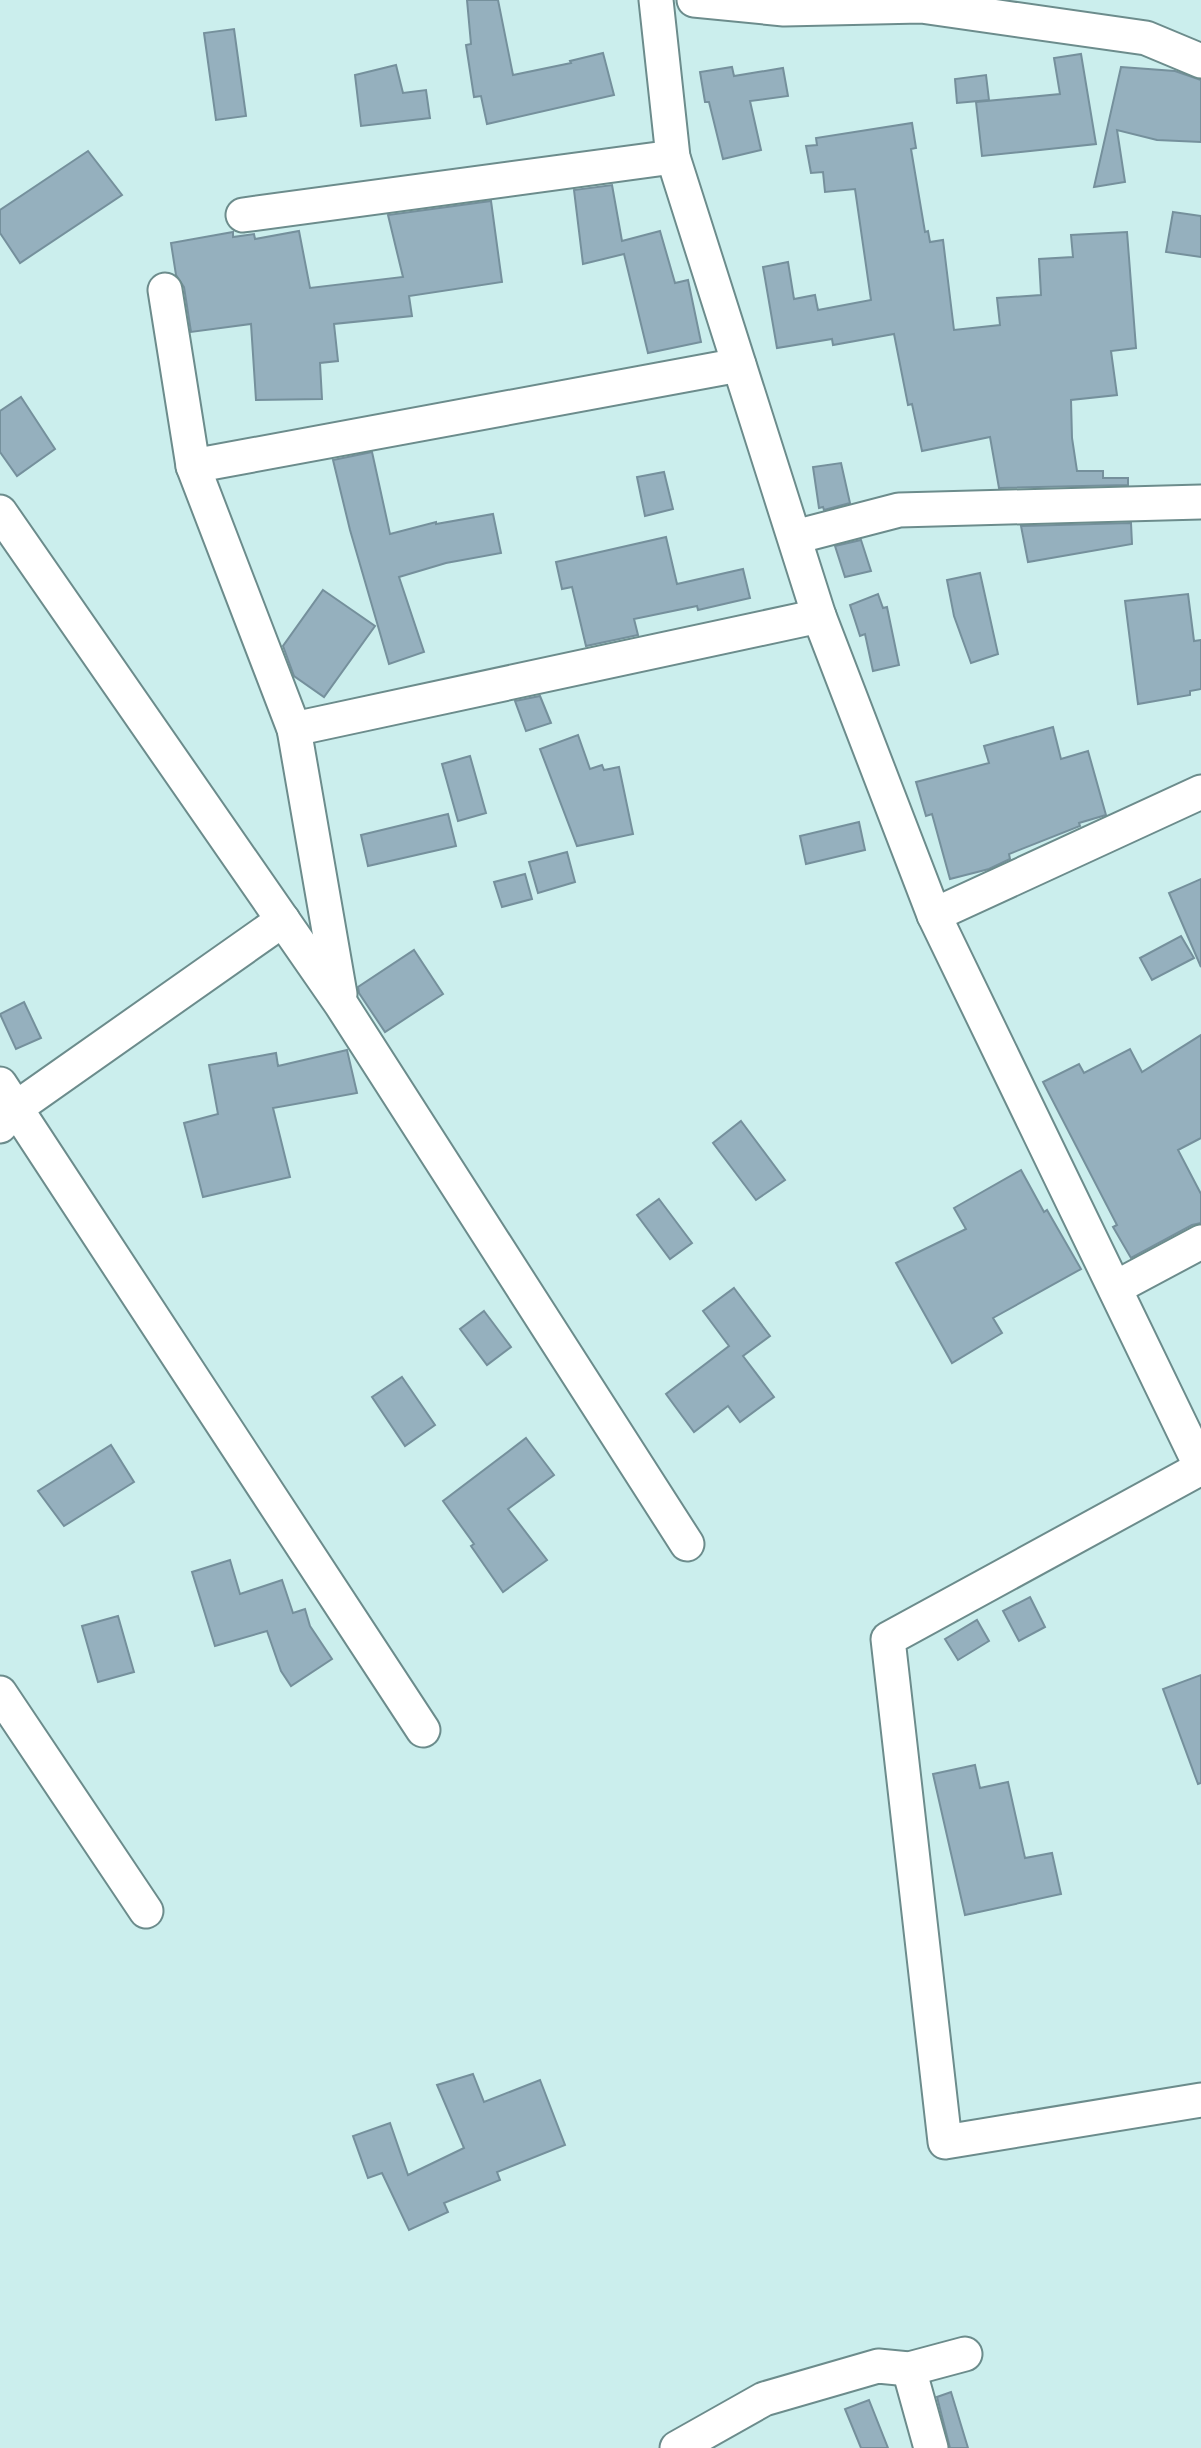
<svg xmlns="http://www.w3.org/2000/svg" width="1201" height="2448" font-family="'Noto Sans',sans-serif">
<rect width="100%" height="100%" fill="#cbeeed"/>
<g fill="#95b0be" stroke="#75909c" stroke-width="2">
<polygon points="467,0 498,0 513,75 571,63 570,61 603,53 614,95 487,124 481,96 474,97 466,45 471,44"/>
<polygon points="234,29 246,116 216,120 204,33"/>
<polygon points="1081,54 1096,144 982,156 976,102 1060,94 1054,58"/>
<polygon points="396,65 403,93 426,90 430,118 361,126 355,75"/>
<polygon points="732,67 734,76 783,68 788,96 750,101 761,150 723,159 709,102 705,102 700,72"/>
<polygon points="1121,67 1175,71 1201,80 1201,142 1157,140 1117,130 1125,182 1094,187"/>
<polygon points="986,75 989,100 957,103 955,79"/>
<polygon points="912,123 916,148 911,149 925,232 928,231 930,242 943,240 954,330 1000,325 997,298 1041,295 1039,259 1073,257 1071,235 1127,232 1136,348 1111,351 1117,395 1071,400 1072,438 1077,471 1103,471 1103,478 1128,478 1128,485 999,488 990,437 922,451 912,404 908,405 894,334 833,345 832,339 777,348 763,267 788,262 794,299 815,295 818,310 871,300 855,189 825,192 823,172 811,173 806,146 817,145 816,138"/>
<polygon points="88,151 122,195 20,263 0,233 0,210"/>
<polygon points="612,185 622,241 660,231 675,283 688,280 701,342 648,353 624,254 583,264 574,190"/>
<polygon points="491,201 502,282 409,296 412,316 334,324 338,361 320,363 322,399 256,400 251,324 191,332 184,287 176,275 171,243 233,232 233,237 254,234 255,239 299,231 310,288 403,277 388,215"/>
<polygon points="1173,212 1201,216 1201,257 1166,252"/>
<polygon points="21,397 55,449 17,476 0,452 0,411"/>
<polygon points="372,452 390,534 436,522 436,524 493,514 501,553 446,563 399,577 424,652 389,664 350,530 333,460"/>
<polygon points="841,463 850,503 824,510 823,507 819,508 813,467"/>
<polygon points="664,472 673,509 645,516 637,477"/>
<polygon points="1131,523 1132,544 1028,562 1021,526"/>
<polygon points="666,537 677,584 743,569 750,598 698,610 697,606 634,619 638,635 586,646 572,587 562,589 556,562"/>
<polygon points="861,540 871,571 845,577 835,546"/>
<polygon points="980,573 998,654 971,663 954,616 947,580"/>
<polygon points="323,590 375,626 324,697 294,676 283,646"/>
<polygon points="878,594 883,608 887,607 899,665 873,671 865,634 860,636 850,605"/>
<polygon points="1188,594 1194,641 1201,640 1201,689 1190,691 1190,695 1138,704 1125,601"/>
<polygon points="540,696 551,723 526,731 515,701"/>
<polygon points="1053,727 1061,759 1088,751 1106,815 1079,823 1080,826 1009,854 1010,859 989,869 950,879 932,814 926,816 916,782 989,763 984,746"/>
<polygon points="578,735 590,769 602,765 604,770 619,767 633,834 577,846 540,749"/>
<polygon points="470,756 486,813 458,821 442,764"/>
<polygon points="448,814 456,846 368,866 361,835"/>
<polygon points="859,822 865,850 806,864 800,836"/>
<polygon points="567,852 575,882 538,893 529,862"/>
<polygon points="525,874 532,899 502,907 494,882"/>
<polygon points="1201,879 1201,967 1169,893"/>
<polygon points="1181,936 1194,958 1152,980 1140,958"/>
<polygon points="414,950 443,994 385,1032 359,993 358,987"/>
<polygon points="24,1002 41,1038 16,1049 0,1014"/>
<polygon points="1201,1035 1201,1138 1178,1150 1201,1194 1201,1223 1192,1225 1131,1258 1113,1227 1117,1225 1043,1082 1079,1064 1084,1073 1130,1049 1142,1072"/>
<polygon points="347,1050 357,1093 273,1108 290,1177 203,1197 184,1123 218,1114 209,1065 276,1053 278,1066"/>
<polygon points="741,1121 785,1180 756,1200 713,1143"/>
<polygon points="1021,1170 1044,1212 1047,1210 1081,1269 993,1318 1002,1333 952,1363 896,1263 966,1229 954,1208"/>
<polygon points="659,1199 692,1243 670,1259 637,1215"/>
<polygon points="734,1288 770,1336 743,1356 774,1397 740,1422 728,1406 694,1432 666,1394 729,1346 703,1311"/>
<polygon points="484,1311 511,1347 487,1365 460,1329"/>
<polygon points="402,1377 435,1425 405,1446 372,1397"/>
<polygon points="526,1438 554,1475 508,1509 547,1560 503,1592 471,1546 474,1544 443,1501"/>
<polygon points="111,1445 134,1482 64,1526 38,1491"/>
<polygon points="230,1560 240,1594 282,1580 293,1613 305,1609 310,1626 332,1659 291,1686 281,1671 267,1631 215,1646 192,1572"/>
<polygon points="1030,1597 1045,1627 1019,1641 1003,1611"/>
<polygon points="118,1616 134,1672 98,1682 82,1626"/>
<polygon points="977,1620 989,1641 958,1660 945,1639"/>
<polygon points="1201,1675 1201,1783 1198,1784 1163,1689"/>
<polygon points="975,1765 980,1788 1008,1782 1025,1858 1052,1853 1061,1894 965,1915 933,1774"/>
<polygon points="473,2074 484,2102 540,2080 565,2145 497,2172 500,2180 444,2203 448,2212 409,2230 382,2173 368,2178 353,2136 390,2123 408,2175 464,2148 437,2085"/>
<polygon points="951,2392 968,2448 950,2448 937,2397"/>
<polygon points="869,2400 888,2448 861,2448 845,2409"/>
</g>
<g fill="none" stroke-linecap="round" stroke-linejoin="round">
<g stroke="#6c8c8c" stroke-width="37">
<g id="minor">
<polyline points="656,0 673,157 819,616 934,915 1201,1467"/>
<polyline points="694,0 784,9 921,6 1146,38 1201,61"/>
<polyline points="243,215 673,157"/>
<polyline points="165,290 193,466 739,365"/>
<polyline points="193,466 294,729 340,994"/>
<polyline points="0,512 341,1004 687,1544"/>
<polyline points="795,537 899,510 1201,502"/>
<polyline points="294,729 819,616"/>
<polyline points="934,915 1201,792"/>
<polyline points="0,1084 423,1730"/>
<polyline points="0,1126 16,1108 283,920"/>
<polyline points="1115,1288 1201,1242"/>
<polyline points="1201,1468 888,1639 945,2142 1201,2100"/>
<polyline points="0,1693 146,1911"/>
<polyline points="909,2369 931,2448"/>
<polyline points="677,2448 764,2399 878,2366 909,2369 965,2354"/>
</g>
</g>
<use href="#minor" stroke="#fff" stroke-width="33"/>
</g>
</svg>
